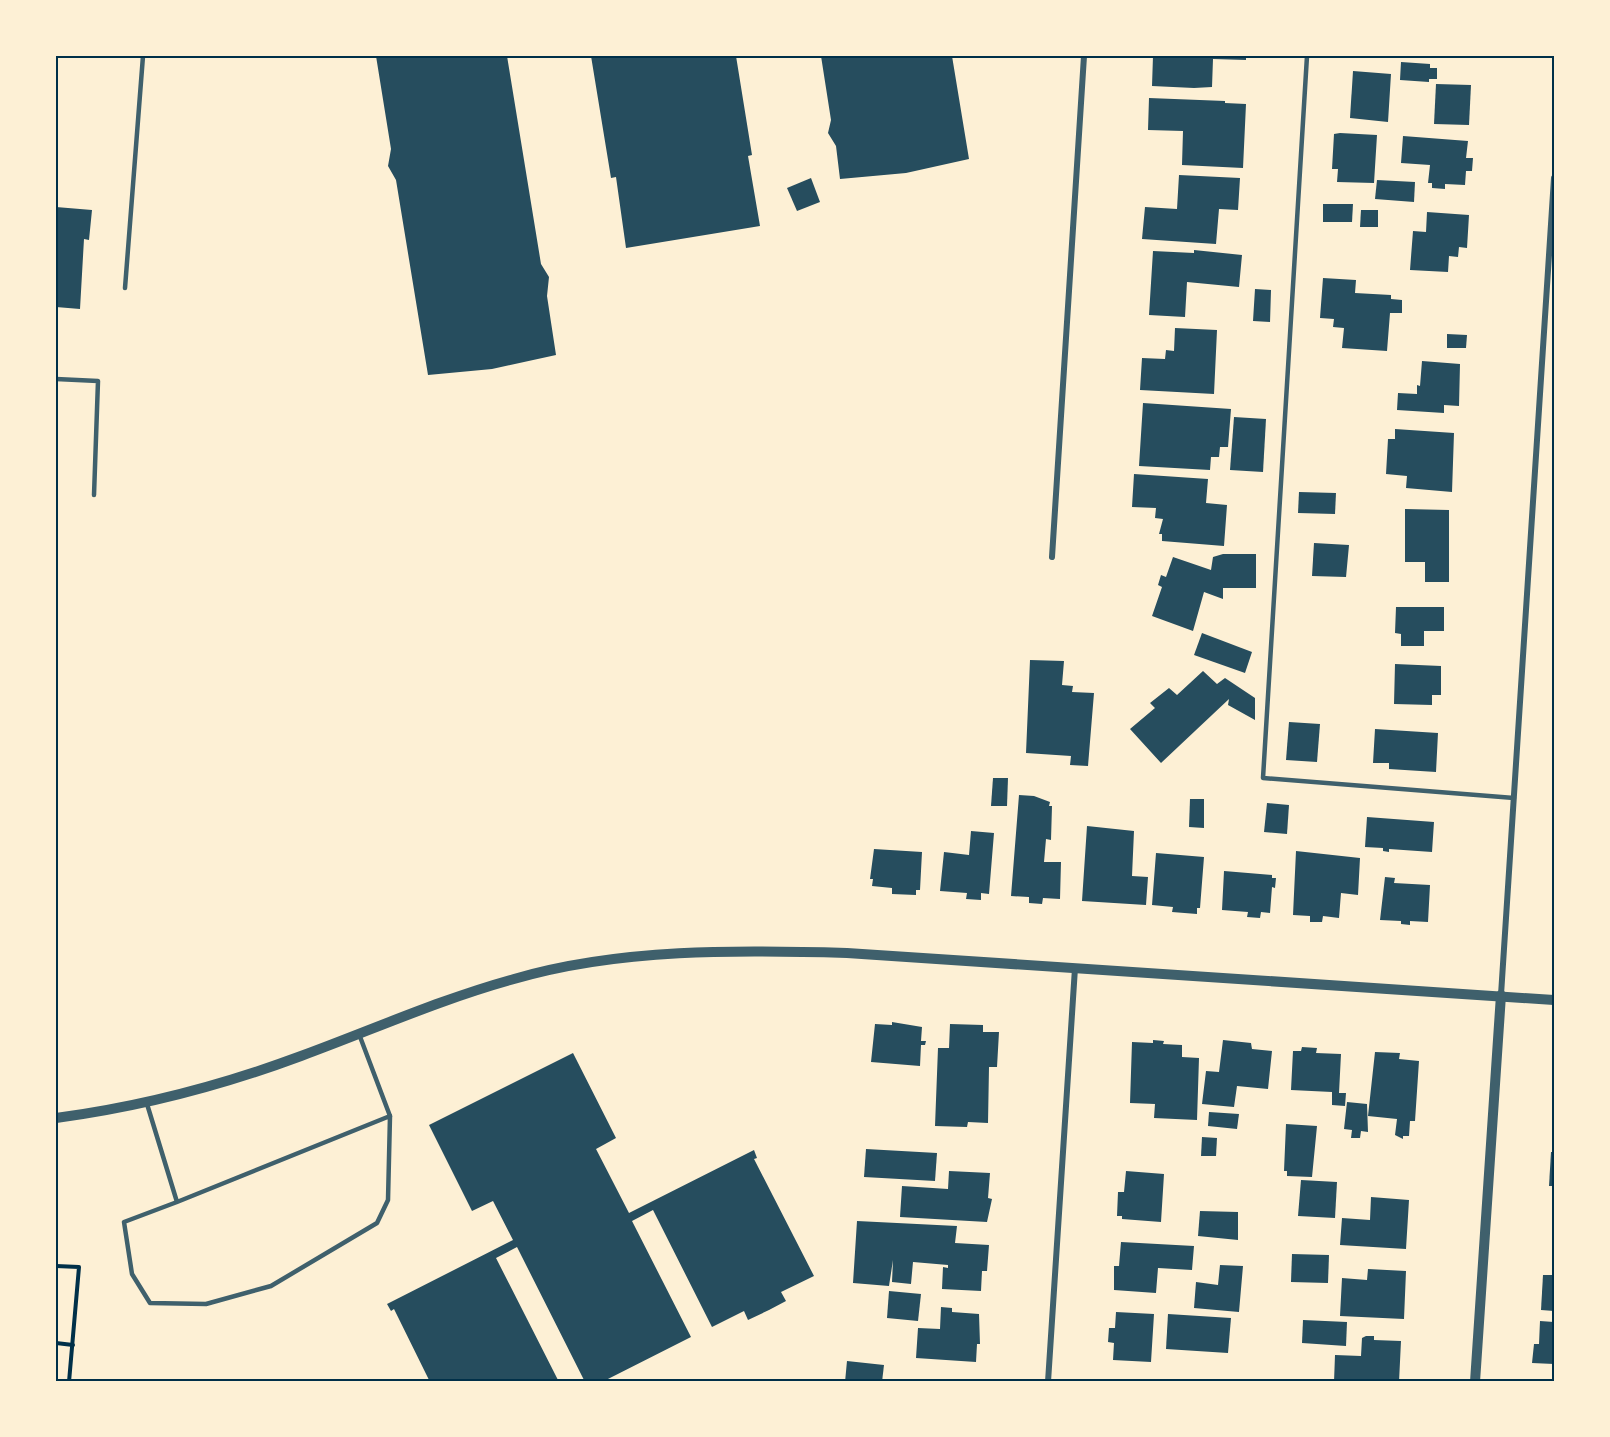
<svg xmlns="http://www.w3.org/2000/svg" width="1610" height="1437" font-family="'Work Sans',sans-serif">
<rect width="100%" height="100%" fill="#fdf0d5"/>
<g fill="#264d5e">
<polygon points="376,56 507,56 541,264 549,277 547,296 556,355 492,369 428,375 396,180 388,166 391,149"/>
<polygon points="591,56 736,56 752,155 748,156 760,226 626,248 616,177 611,178"/>
<polygon points="821,56 952,56 969,159 906,173 840,179 836,146 828,133 831,120"/>
<polygon points="1153,56 1246,56 1246,60 1213,59 1212,87 1194,88 1152,86"/>
<polygon points="1401,62 1430,64 1430,68 1437,68 1437,79 1429,79 1429,82 1400,80"/>
<polygon points="1353,71 1391,74 1388,122 1350,118"/>
<polygon points="1436,84 1471,85 1469,125 1434,124"/>
<polygon points="1149,98 1225,101 1225,103 1246,104 1243,168 1182,165 1183,131 1148,130"/>
<polygon points="1340,133 1377,135 1374,183 1337,182 1338,169 1332,169 1334,134"/>
<polygon points="1403,136 1468,141 1466,158 1473,158 1472,171 1466,171 1465,185 1445,184 1445,189 1432,188 1432,183 1428,183 1430,165 1401,163"/>
<polygon points="1179,175 1240,178 1238,210 1219,209 1216,244 1142,239 1145,207 1177,209"/>
<polygon points="811,178 820,202 797,211 787,188"/>
<polygon points="1377,180 1415,182 1414,202 1375,199"/>
<polygon points="1323,204 1353,204 1352,222 1323,222"/>
<polygon points="56,207 92,210 89,240 84,239 80,309 56,307"/>
<polygon points="1361,210 1378,210 1378,227 1360,227"/>
<polygon points="1427,212 1469,215 1467,248 1459,247 1458,257 1449,256 1448,272 1410,270 1413,231 1426,232"/>
<polygon points="1194,250 1242,255 1239,287 1187,282 1185,317 1149,315 1153,251 1194,253"/>
<polygon points="1323,278 1356,280 1355,293 1391,295 1391,299 1402,300 1402,313 1390,313 1387,351 1342,348 1344,328 1333,327 1334,319 1320,318"/>
<polygon points="1255,289 1271,290 1270,322 1253,321"/>
<polygon points="1175,328 1217,330 1214,394 1140,390 1142,358 1165,359 1166,350 1174,351"/>
<polygon points="1447,334 1467,335 1466,348 1447,348"/>
<polygon points="1422,361 1460,364 1459,406 1444,405 1444,413 1397,410 1398,393 1417,394 1417,385 1420,386"/>
<polygon points="1143,403 1231,409 1228,447 1220,447 1219,457 1211,457 1210,470 1139,466"/>
<polygon points="1234,417 1266,419 1263,472 1230,470"/>
<polygon points="1395,429 1454,433 1452,492 1406,488 1407,476 1386,474 1388,439 1395,439"/>
<polygon points="1134,474 1208,479 1206,503 1227,505 1224,546 1162,541 1162,534 1159,534 1163,519 1155,518 1156,508 1132,507"/>
<polygon points="1299,492 1336,493 1335,514 1298,513"/>
<polygon points="1405,509 1449,510 1449,582 1425,582 1425,562 1405,562"/>
<polygon points="1314,543 1349,545 1346,577 1312,576"/>
<polygon points="1223,554 1256,554 1256,588 1223,588 1223,599 1204,592 1193,631 1152,616 1162,587 1158,585 1161,575 1166,577 1173,557 1211,570 1213,557"/>
<polygon points="1396,607 1444,607 1444,631 1424,631 1424,646 1401,646 1401,634 1395,633"/>
<polygon points="1202,633 1252,652 1245,673 1194,655"/>
<polygon points="1030,660 1064,661 1062,685 1073,686 1072,692 1094,693 1088,766 1070,765 1071,756 1026,753"/>
<polygon points="1395,664 1441,666 1441,695 1432,695 1432,705 1394,704"/>
<polygon points="1203,671 1217,684 1225,678 1255,698 1255,720 1228,705 1229,699 1161,763 1130,729 1155,708 1150,703 1169,688 1177,695"/>
<polygon points="1289,722 1320,724 1317,762 1286,760"/>
<polygon points="1375,729 1438,733 1436,772 1389,769 1389,763 1373,763"/>
<polygon points="993,778 1008,778 1007,806 991,806"/>
<polygon points="1019,795 1034,796 1050,802 1049,806 1052,806 1051,840 1046,839 1044,862 1061,862 1060,899 1043,898 1042,904 1029,903 1029,897 1011,896"/>
<polygon points="1190,799 1204,799 1204,828 1189,827"/>
<polygon points="1267,803 1289,805 1287,834 1264,832"/>
<polygon points="1367,817 1434,822 1432,852 1389,849 1389,852 1383,851 1383,848 1365,847"/>
<polygon points="1087,826 1134,831 1132,876 1148,877 1146,905 1082,901"/>
<polygon points="971,831 994,833 989,894 981,893 981,900 966,899 967,893 940,891 944,852 969,855"/>
<polygon points="874,849 922,852 920,890 916,890 916,895 892,894 892,888 872,886 873,879 870,879"/>
<polygon points="1296,851 1360,858 1358,895 1341,893 1339,918 1323,916 1322,922 1310,922 1310,916 1293,915"/>
<polygon points="1156,853 1204,857 1200,908 1197,908 1197,914 1172,912 1173,907 1152,905"/>
<polygon points="1224,871 1272,875 1272,878 1276,878 1275,888 1272,887 1270,913 1261,912 1260,918 1247,917 1248,912 1222,910"/>
<polygon points="1385,877 1395,878 1394,883 1430,885 1428,922 1410,921 1410,925 1401,924 1401,921 1380,920"/>
<polygon points="892,1022 922,1027 921,1041 926,1041 925,1045 921,1045 920,1066 871,1062 875,1024 892,1025"/>
<polygon points="950,1024 983,1025 983,1032 999,1032 997,1067 989,1067 988,1123 968,1122 967,1127 935,1126 938,1048 949,1048"/>
<polygon points="1153,1040 1164,1041 1163,1044 1182,1045 1182,1057 1199,1058 1197,1120 1154,1118 1155,1104 1130,1103 1132,1042 1153,1043"/>
<polygon points="1223,1040 1251,1043 1252,1049 1272,1051 1268,1089 1237,1086 1234,1107 1202,1104 1206,1071 1219,1072"/>
<polygon points="1302,1047 1317,1048 1316,1053 1341,1054 1339,1093 1346,1093 1345,1106 1332,1105 1332,1092 1291,1090 1293,1051 1301,1051"/>
<polygon points="1375,1052 1400,1053 1399,1059 1419,1061 1415,1121 1410,1121 1409,1136 1403,1136 1403,1139 1395,1135 1397,1119 1368,1116"/>
<polygon points="573,1053 616,1138 596,1149 629,1213 754,1150 757,1158 754,1159 814,1276 781,1292 786,1301 769,1310 748,1320 744,1311 712,1327 653,1210 632,1221 691,1337 602,1382 585,1382 517,1247 496,1258 559,1382 430,1382 394,1309 391,1311 387,1304 513,1240 493,1201 472,1211 429,1125"/>
<polygon points="1347,1102 1367,1104 1368,1132 1361,1131 1360,1138 1351,1138 1352,1130 1344,1129"/>
<polygon points="1209,1112 1239,1114 1237,1129 1208,1126"/>
<polygon points="1286,1124 1317,1126 1312,1177 1287,1176 1287,1171 1284,1171"/>
<polygon points="1202,1137 1217,1138 1216,1156 1201,1156"/>
<polygon points="866,1149 937,1153 935,1181 864,1177"/>
<polygon points="1551,1152 1554,1152 1554,1186 1549,1186"/>
<polygon points="949,1171 990,1173 988,1198 992,1199 987,1222 900,1217 902,1186 948,1189"/>
<polygon points="1126,1171 1164,1174 1161,1222 1122,1219 1122,1216 1117,1216 1118,1192 1124,1192"/>
<polygon points="1301,1180 1337,1182 1335,1218 1298,1216"/>
<polygon points="1371,1197 1409,1200 1406,1249 1340,1245 1342,1218 1370,1220"/>
<polygon points="1200,1211 1238,1212 1238,1240 1198,1236"/>
<polygon points="857,1221 957,1226 955,1243 989,1245 987,1271 982,1271 981,1291 942,1289 943,1267 948,1268 948,1265 913,1262 911,1284 892,1282 893,1260 889,1286 853,1283"/>
<polygon points="1121,1242 1194,1246 1192,1270 1158,1268 1156,1293 1114,1290 1114,1266 1119,1266"/>
<polygon points="1292,1254 1329,1255 1328,1283 1291,1282"/>
<polygon points="1220,1265 1243,1266 1239,1312 1194,1308 1196,1282 1218,1285"/>
<polygon points="1368,1269 1406,1271 1404,1319 1340,1316 1342,1278 1367,1280"/>
<polygon points="1543,1275 1554,1275 1554,1311 1541,1310"/>
<polygon points="889,1291 921,1294 918,1321 887,1318"/>
<polygon points="941,1307 952,1308 952,1312 979,1314 980,1344 977,1344 976,1362 916,1358 918,1328 940,1329"/>
<polygon points="1116,1312 1154,1314 1151,1362 1113,1360 1114,1343 1108,1342 1109,1328 1115,1328"/>
<polygon points="1168,1314 1231,1318 1228,1353 1166,1349"/>
<polygon points="1303,1320 1347,1322 1346,1346 1302,1343"/>
<polygon points="1540,1321 1554,1322 1554,1364 1532,1363 1534,1344 1539,1344"/>
<polygon points="1366,1336 1374,1336 1374,1340 1401,1341 1399,1382 1334,1382 1335,1355 1361,1356 1362,1338"/>
<polygon points="847,1361 884,1365 882,1382 845,1382"/>
</g>
<g fill="none" stroke-linecap="round" stroke-linejoin="round">
<g stroke="#003049" stroke-width="4">
<polyline points="56,1266 79,1267 69,1382"/>
<polyline points="56,1343 73,1345"/>
</g>
<g stroke="#3f606c" stroke-width="4.5">
<polyline points="1307,56 1263,778 1514,798"/>
<polyline points="125,288 143,56"/>
<polyline points="56,379 98,381 94,495"/>
<polyline points="359,1034 390,1116"/>
<polyline points="147,1104 177,1202 124,1222 132,1274 150,1303 206,1304 271,1286 377,1223 388,1200 390,1116 177,1202"/>
</g>
<g stroke="#3f606c" stroke-width="6">
<polyline points="1052,557 1084,56"/>
<polyline points="1501,995 1554,178"/>
<polyline points="1048,1382 1075,968"/>
</g>
<g stroke="#3f606c" stroke-width="10">
<path d="M56 1118C139 1107 223 1085 301 1056 372 1030 441 999 514 979 620 948 737 950 847 953L1554 1000"/>
<polyline points="1475,1382 1501,995"/>
</g>
</g>
<rect width="1610" height="1437" fill="none" stroke="#fdf0d5" stroke-width="114"/>
<rect x="57" y="57" width="1496" height="1323" fill="none" stroke="#003049" stroke-width="2"/>
</svg>
